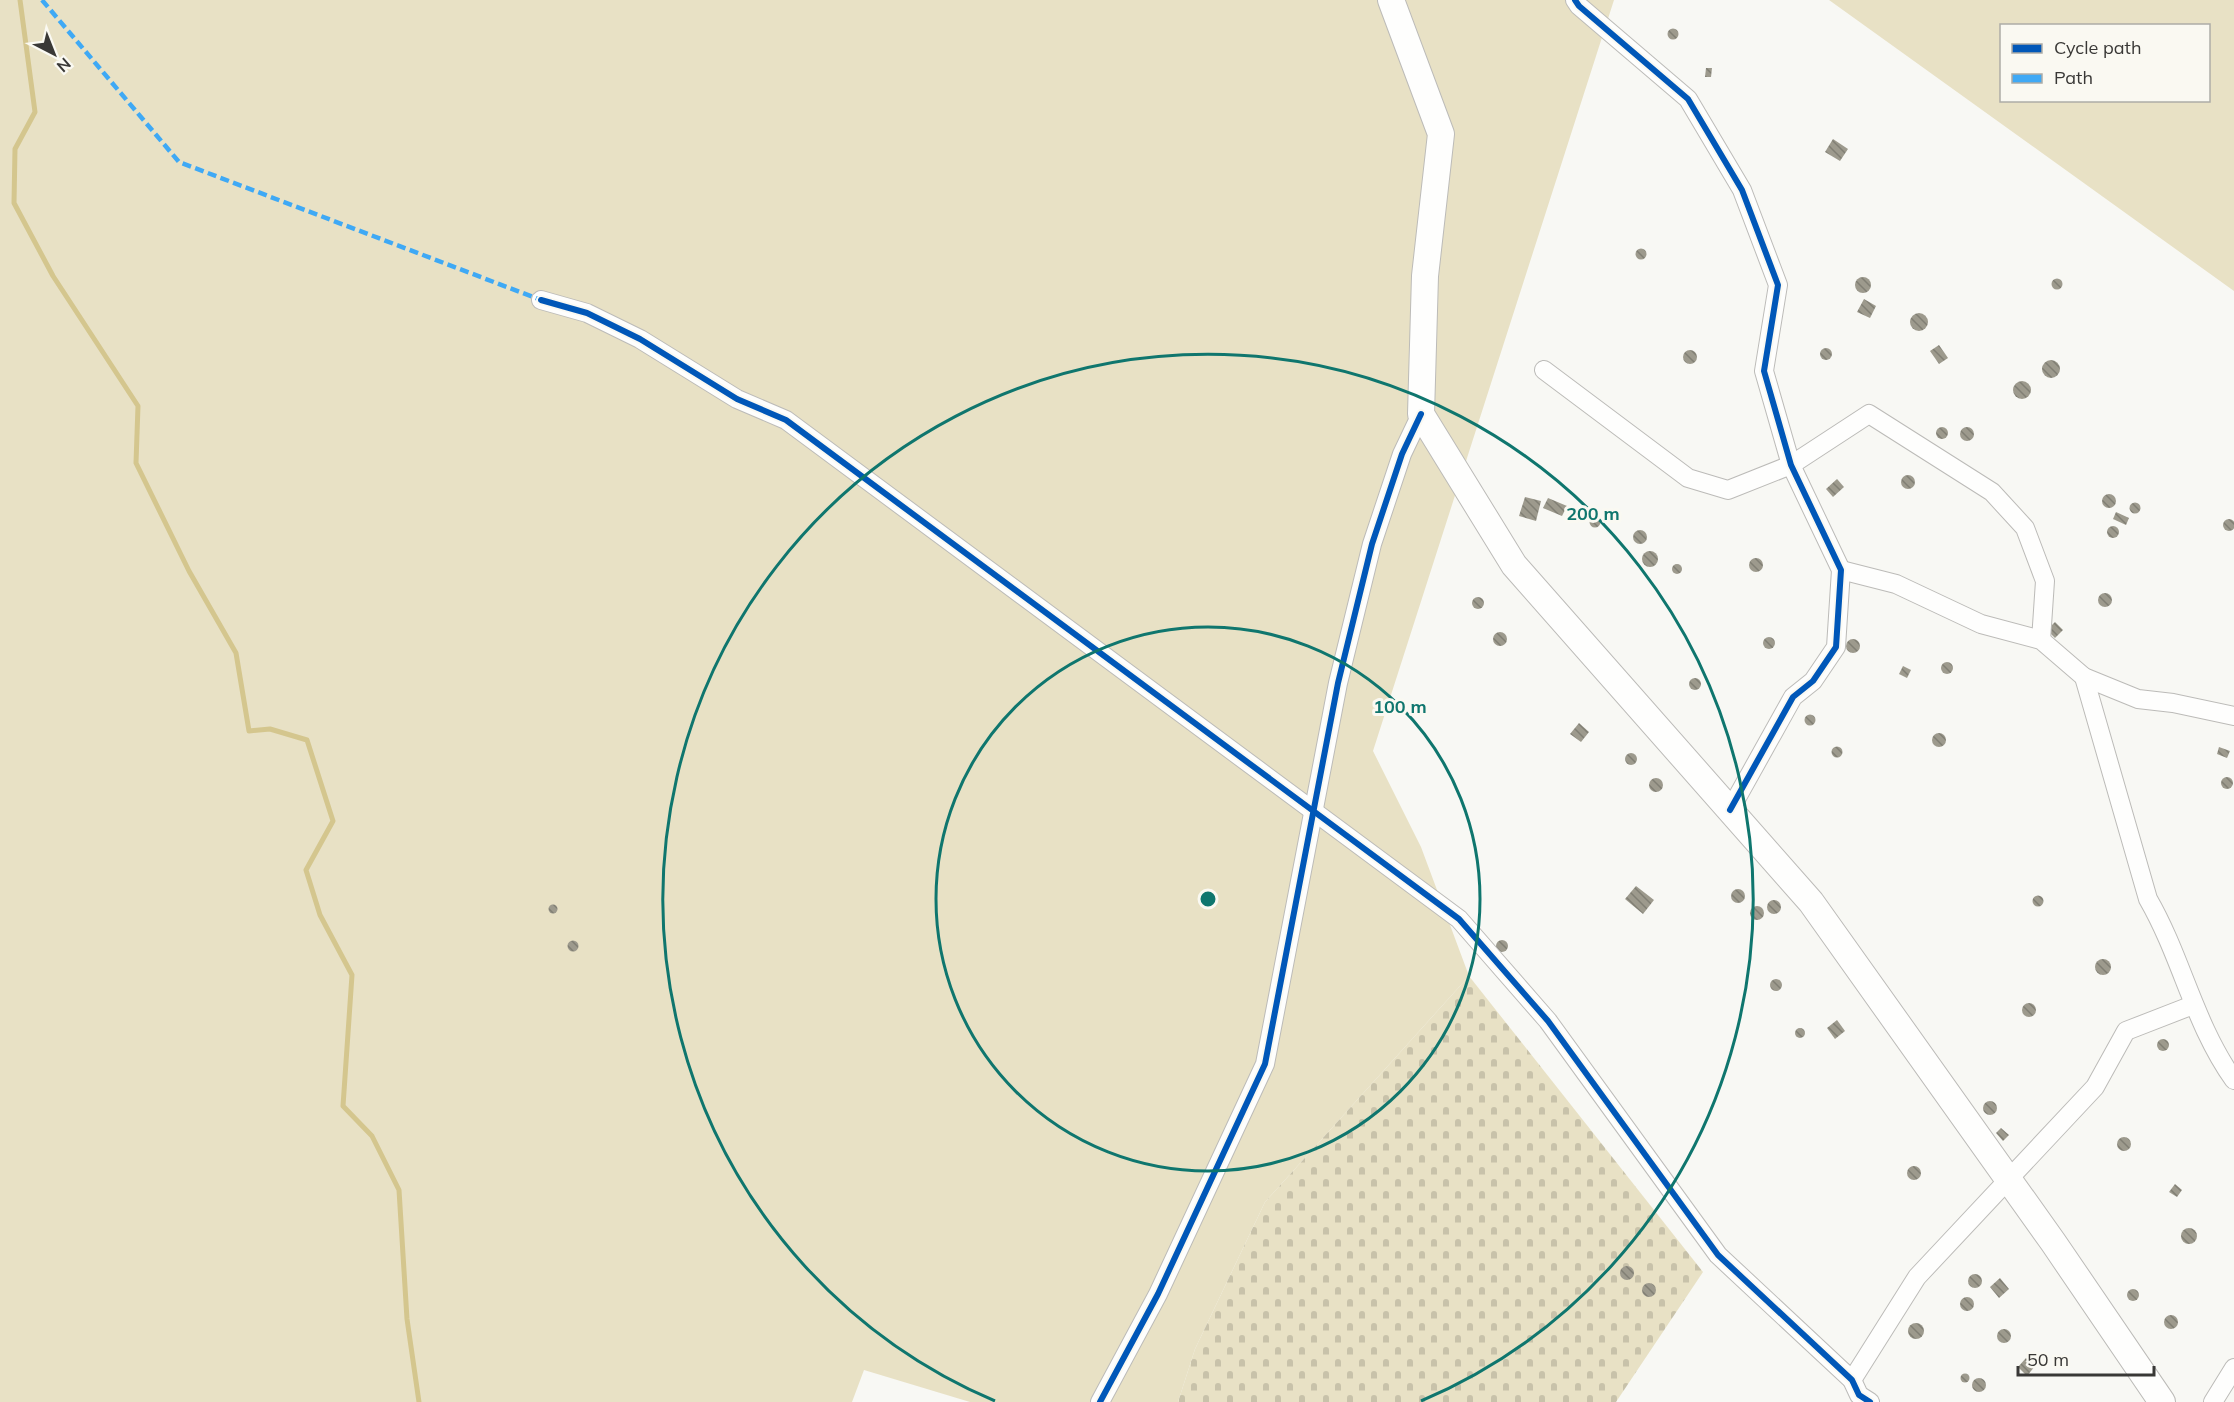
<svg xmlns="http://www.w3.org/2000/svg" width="2234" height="1402" font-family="Mulish,sans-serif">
<defs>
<pattern id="cemetery-stones" width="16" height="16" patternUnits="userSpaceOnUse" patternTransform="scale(1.5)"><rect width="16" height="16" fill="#e8e1c5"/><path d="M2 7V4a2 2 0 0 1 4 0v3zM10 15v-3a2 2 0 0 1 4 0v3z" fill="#c8c2aa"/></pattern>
<pattern id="building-back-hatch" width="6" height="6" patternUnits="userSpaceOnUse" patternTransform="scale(1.5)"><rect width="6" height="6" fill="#9d9a8d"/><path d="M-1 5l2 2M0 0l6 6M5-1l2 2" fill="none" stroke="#817f74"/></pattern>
</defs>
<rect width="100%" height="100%" fill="#f8f8f4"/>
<g fill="#e8e1c5" fill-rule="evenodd">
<polygon points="0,0 1614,0 1373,751 1421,847 1469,976 1265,1202 1195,1349 1178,1402 970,1402 864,1370 852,1402 0,1402"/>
<path d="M1829 0H2234V291ZM2002 26H2208V100H2002Z"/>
</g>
<polygon fill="url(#cemetery-stones)" points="1469,976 1703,1272 1616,1402 1178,1402 1195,1349 1265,1202"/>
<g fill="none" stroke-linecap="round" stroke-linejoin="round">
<polyline stroke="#d4c68e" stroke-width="5" points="20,0 35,112 15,149 14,203 53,276 138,406 136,463 189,571 236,653 249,731 270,729 307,740 333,821 306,870 320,915 352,975 343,1106 372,1136 399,1190 407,1319 419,1402"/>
</g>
<g fill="url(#building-back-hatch)">
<circle cx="1673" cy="34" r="5.5"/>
<polygon points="1706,68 1712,68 1711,77 1705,77"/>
<polygon points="1833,139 1848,149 1840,161 1825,152"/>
<circle cx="1641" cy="254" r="5.5"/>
<circle cx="1863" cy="285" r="8"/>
<circle cx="2057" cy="284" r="5.5"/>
<polygon points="1864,299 1876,306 1870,318 1857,312"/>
<circle cx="1919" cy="322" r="9"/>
<polygon points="1939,345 1948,358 1939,364 1930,351"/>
<circle cx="1826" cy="354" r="6"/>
<circle cx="1690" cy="357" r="7"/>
<circle cx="2051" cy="369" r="9"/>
<circle cx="2022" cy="390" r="9"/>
<circle cx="1942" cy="433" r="6"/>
<circle cx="1967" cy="434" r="7"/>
<circle cx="1908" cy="482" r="7"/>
<polygon points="1837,479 1844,487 1833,497 1826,489"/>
<circle cx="2109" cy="501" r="7"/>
<polygon points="1525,497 1541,501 1536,521 1519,516"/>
<polygon points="1548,498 1567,506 1562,516 1543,508"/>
<circle cx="2135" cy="508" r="5.5"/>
<polygon points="2116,512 2129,518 2126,525 2113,519"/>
<circle cx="1595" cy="522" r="5.5"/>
<circle cx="2229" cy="525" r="6"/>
<circle cx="2113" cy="532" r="6"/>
<circle cx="1640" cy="537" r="7"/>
<circle cx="1650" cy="559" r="8"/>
<circle cx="1756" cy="565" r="7"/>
<circle cx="1677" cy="569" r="5"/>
<circle cx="2105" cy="600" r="7"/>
<circle cx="1478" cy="603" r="6"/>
<polygon points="2055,622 2063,630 2055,638 2047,630"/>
<circle cx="1500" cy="639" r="7"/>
<circle cx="1769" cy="643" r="6"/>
<circle cx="1853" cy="646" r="7"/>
<circle cx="1947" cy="668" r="6"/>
<polygon points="1903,666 1911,670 1907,678 1899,674"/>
<circle cx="1695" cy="684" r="6"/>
<circle cx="1810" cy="720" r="5.5"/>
<polygon points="1579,723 1589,732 1581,742 1570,734"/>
<circle cx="1939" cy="740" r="7"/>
<circle cx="1837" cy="752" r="5.5"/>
<polygon points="2219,747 2230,751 2227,758 2217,754"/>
<circle cx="1631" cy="759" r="6"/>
<circle cx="2227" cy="783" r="6"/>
<circle cx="1656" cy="785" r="7"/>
<polygon points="1636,886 1654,900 1643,914 1625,899"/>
<circle cx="1738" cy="896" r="7"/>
<circle cx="2038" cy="901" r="5.5"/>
<circle cx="1774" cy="907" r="7"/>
<circle cx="553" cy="909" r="4.5"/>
<circle cx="1757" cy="913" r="7"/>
<circle cx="1502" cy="946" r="6"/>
<circle cx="573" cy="946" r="5.5"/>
<circle cx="2103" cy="967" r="8"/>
<circle cx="1776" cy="985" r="6"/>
<circle cx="2029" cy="1010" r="7"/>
<polygon points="1837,1020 1845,1031 1835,1039 1827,1028"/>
<circle cx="1800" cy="1033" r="5"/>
<circle cx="2163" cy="1045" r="6"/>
<circle cx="1990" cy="1108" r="7"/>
<polygon points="2001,1128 2009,1135 2003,1141 1996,1133"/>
<circle cx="2124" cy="1144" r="7"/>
<circle cx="1914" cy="1173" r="7"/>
<polygon points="2175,1184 2182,1190 2177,1197 2169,1192"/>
<circle cx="2189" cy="1236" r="8"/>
<circle cx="1627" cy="1273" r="7"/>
<circle cx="1975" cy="1281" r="7"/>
<polygon points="2000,1278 2009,1289 1999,1298 1990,1287"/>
<circle cx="1649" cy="1290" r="7"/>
<circle cx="2133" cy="1295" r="6"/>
<circle cx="1967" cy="1304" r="7"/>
<circle cx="2171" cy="1322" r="7"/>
<circle cx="1916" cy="1331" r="8"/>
<circle cx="2004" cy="1336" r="7"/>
<polygon points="2026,1358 2035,1366 2027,1376 2018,1367"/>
<circle cx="1965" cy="1378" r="4.5"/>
<circle cx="1979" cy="1385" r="7"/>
</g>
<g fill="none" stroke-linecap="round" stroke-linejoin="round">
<g stroke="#bcbbb8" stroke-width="20">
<g id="minor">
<polyline points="1575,0 1579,6 1688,99 1742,190 1778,285 1764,371 1791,465 1841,570 1836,647 1813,681 1793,697 1730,810"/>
<polyline points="541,300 587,313 640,339 737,399 786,420 1459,919 1548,1021 1718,1255 1852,1380 1859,1395 1870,1402"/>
<polyline points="1544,370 1688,478 1728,490 1791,465 1869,414 1992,492 2025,528 2045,581 2041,640"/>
<polyline points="1841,570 1896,584 1981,624 2041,640 2084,677 2138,699 2173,703 2234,716"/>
<path d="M2084 677 2148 899C2182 958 2194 1024 2234 1080"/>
<polyline points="1852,1380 1917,1277 2095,1087 2126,1031 2193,1005"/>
<polyline points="1100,1402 1158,1294 1265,1064 1338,683 1372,544 1402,454 1421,414"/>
<polyline points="2213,1402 2234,1368"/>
</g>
</g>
<g stroke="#bcbbb8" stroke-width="28">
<polyline id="secondary" points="1391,0 1441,134 1425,276 1421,414 1514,565 1811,902 2053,1242 2162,1402"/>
</g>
<use href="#minor" stroke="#fefefd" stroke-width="18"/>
<use href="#secondary" stroke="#fefefd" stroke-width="26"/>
<polyline stroke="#3fa9f5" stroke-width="4.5" stroke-dasharray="9 4.5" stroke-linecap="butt" points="42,0 179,162 541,300"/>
<g stroke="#faf9f2" stroke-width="10">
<g id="cycleway">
<polyline points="1575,0 1579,6 1688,99 1742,190 1778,285 1764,371 1791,465 1841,570 1836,647 1813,681 1793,697 1730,810"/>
<polyline points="541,300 587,313 640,339 737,399 786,420 1459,919 1548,1021 1718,1255 1852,1380 1859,1395 1870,1402"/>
<polyline points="1100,1402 1158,1294 1265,1064 1338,683 1372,544 1402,454 1421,414"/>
</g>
</g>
<use href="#cycleway" stroke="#0057b8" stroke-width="6"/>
</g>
<g fill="none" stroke="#0f766e" stroke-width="3">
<circle cx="1208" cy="899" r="272"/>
<path d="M995 1401A545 545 0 1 1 1421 1401"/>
</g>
<circle cx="1208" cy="899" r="9" fill="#0f766e" stroke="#faf9f2" stroke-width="3"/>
<g font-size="18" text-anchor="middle" font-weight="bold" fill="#0f766e" stroke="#faf9f2" stroke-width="6" stroke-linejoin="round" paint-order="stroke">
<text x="1593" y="520">200 m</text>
<text x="1400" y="713">100 m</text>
</g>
<rect x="2000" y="24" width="210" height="78" fill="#faf9f2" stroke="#adaca7" stroke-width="1.5"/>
<rect x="2012" y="44" width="30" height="9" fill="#0057b8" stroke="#adaca7" stroke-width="1.5"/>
<text x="2054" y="54" font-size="18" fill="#393836">Cycle path</text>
<rect x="2012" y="74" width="30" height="9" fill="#3fa9f5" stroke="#adaca7" stroke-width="1.5"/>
<text x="2054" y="84" font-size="18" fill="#393836">Path</text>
<g transform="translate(54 54) rotate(138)" stroke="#faf9f2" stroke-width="4.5" paint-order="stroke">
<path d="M0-4.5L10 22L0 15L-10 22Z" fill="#393836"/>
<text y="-9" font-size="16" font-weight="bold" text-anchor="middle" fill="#393836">N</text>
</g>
<path d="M2018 1366v9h136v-9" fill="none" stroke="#393836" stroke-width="3"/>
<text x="2027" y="1366" font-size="18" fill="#393836" stroke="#faf9f2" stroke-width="4.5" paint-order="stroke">50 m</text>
</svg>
